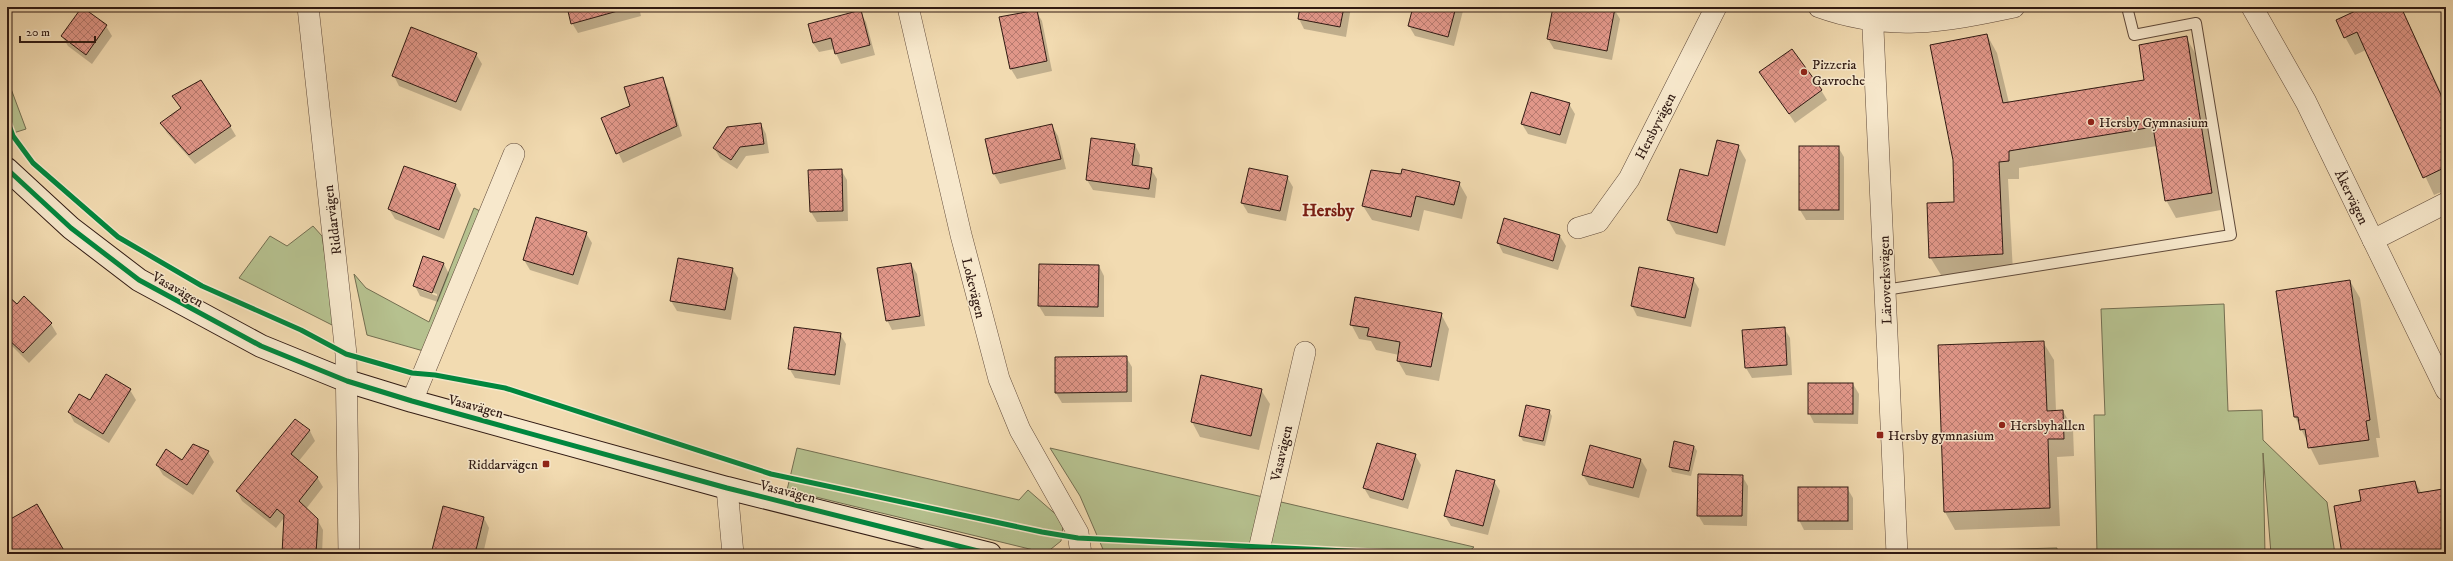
<svg xmlns="http://www.w3.org/2000/svg" width="2453" height="561" font-family="'IM FELL DW Pica',serif">
<defs>
<pattern id="building-cross-hatch" width="8" height="8" patternUnits="userSpaceOnUse"><rect width="8" height="8" fill="#e19789"/><path d="M0 0l8 8M0 8l8-8" fill="none" stroke="#b77a6f"/></pattern>
</defs>
<rect width="100%" height="100%" fill="#f2dbb1"/>
<filter id="stains"><feTurbulence type="fractalNoise" baseFrequency=".005" numOctaves="4"/><feColorMatrix values="0 0 0 0 .2 0 0 0 0 .09 0 0 0 0 .02 0 0 0 .5 -.17"/></filter>
<radialGradient id="worn" r=".72"><stop offset=".6" stop-color="#630" stop-opacity="0"/><stop offset="1" stop-color="#630" stop-opacity=".3"/></radialGradient>
<g fill="#b6c18f" stroke="#736e51">
<polygon points="7,78 26,129 7,135"/>
<polygon points="474,208 484,213 427,352 367,335 354,274 366,288 429,322"/>
<polygon points="313,226 322,236 336,327 239,278 270,236 287,246"/>
<polygon points="2224,304 2228,411 2262,410 2263,440 2327,502 2335,554 2271,554 2263,453 2265,554 2097,554 2094,415 2105,415 2101,309"/>
<polygon points="797,448 1019,500 1028,490 1060,518 1063,526 1061,541 1046,553 787,490"/>
<polygon points="1050,448 1263,497 1250,554 1105,554 1080,496"/>
<polygon points="1281,502 1474,547 1466,554 1267,554"/>
<polygon points="2057,548 2057,554 1979,554 1979,550"/>
</g>
<g fill="#0003" fill-rule="evenodd">
<polygon points="568,7 639,7 641,16 578,33 572,23"/>
<polygon points="1301,7 1351,7 1346,37 1304,29 1299,19"/>
<polygon points="1414,7 1464,7 1454,46 1415,36 1409,26"/>
<polygon points="1554,7 1602,7 1614,9 1620,19 1612,60 1554,49 1548,39"/>
<polygon points="2366,7 2401,7 2446,103 2446,190 2434,195 2366,50 2355,55 2345,37"/>
<polygon points="82,9 106,26 112,36 92,64 68,46 62,36"/>
<polygon points="1036,11 1042,21 1052,71 1017,79 1011,69"/>
<polygon points="860,12 866,22 875,55 841,64 834,49 819,52 813,43"/>
<polygon points="1987,35 1997,53 2009,103 2146,81 2186,37 2196,55 2221,210 2176,218 2166,200 2157,146 2019,168 2019,179 2008,179 2013,272 1941,275 1930,257 1955,203"/>
<polygon points="476,54 482,64 461,111 399,86 394,76"/>
<polygon points="1761,73 1821,90 1827,100 1795,123"/>
<polygon points="663,79 668,89 682,136 623,163 602,118 631,106"/>
<polygon points="174,97 230,126 236,136 195,164 167,133 161,123 181,109"/>
<polygon points="1569,104 1575,114 1566,144 1528,134 1522,124"/>
<polygon points="761,124 766,134 769,153 746,156 737,169 720,158 714,148"/>
<polygon points="1052,126 1058,136 1066,169 1000,184 994,174 987,140"/>
<polygon points="1135,145 1140,155 1139,167 1151,169 1157,179 1155,198 1093,190 1087,180"/>
<polygon points="1738,146 1746,160 1725,246 1676,234 1668,220"/>
<polygon points="1838,147 1844,157 1844,220 1806,220 1800,210"/>
<polygon points="405,167 456,185 461,195 444,239 395,219 389,209"/>
<polygon points="841,170 847,180 848,221 817,222 811,212"/>
<polygon points="1386,171 1459,183 1467,197 1462,219 1424,210 1419,231 1372,220 1363,206"/>
<polygon points="1287,177 1293,187 1286,221 1248,213 1242,203"/>
<polygon points="1505,219 1560,236 1566,246 1558,270 1503,253 1498,243"/>
<polygon points="586,233 592,243 578,285 530,270 524,260"/>
<path d="M424 257 444 264 449 274 438 302 420 296 415 286ZM421 288 437 294V296L421 290Z"/>
<polygon points="911,264 917,274 925,326 892,330 887,320"/>
<polygon points="1099,266 1104,276 1104,317 1045,316 1039,306"/>
<polygon points="732,268 738,278 731,320 677,311 671,301"/>
<polygon points="1693,279 1699,289 1691,327 1637,316 1632,306"/>
<polygon points="2350,281 2360,298 2380,438 2376,438 2379,457 2319,465 2295,417"/>
<polygon points="7,296 17,306 51,324 57,334 29,363 7,341"/>
<polygon points="1441,314 1449,329 1439,381 1406,375 1398,361 1399,355 1376,350 1371,341 1359,339 1351,324"/>
<polygon points="1784,328 1790,338 1792,375 1752,378 1746,368"/>
<polygon points="840,334 846,344 840,385 795,378 789,368"/>
<polygon points="2043,342 2054,360 2056,411 2063,411 2073,429 2074,456 2057,457 2060,526 1955,530 1945,512"/>
<polygon points="1126,357 1132,367 1132,402 1062,403 1056,393"/>
<polygon points="1853,384 1859,394 1858,424 1814,423 1809,413"/>
<polygon points="130,390 136,400 109,443 74,422 69,412"/>
<polygon points="1261,390 1270,404 1259,450 1200,437 1192,422"/>
<polygon points="1549,411 1552,416 1545,446 1523,441 1520,436"/>
<polygon points="295,420 310,431 315,441 298,462 317,477 323,487 306,509 317,519 323,530 322,554 283,554 285,520 283,519 276,528 242,501 237,491"/>
<polygon points="1694,446 1697,451 1691,476 1672,472 1670,467"/>
<polygon points="208,452 214,462 193,495 163,475 157,465 183,461"/>
<polygon points="1415,455 1421,465 1408,509 1370,498 1364,488"/>
<polygon points="1641,460 1647,470 1639,498 1589,485 1583,475"/>
<polygon points="1742,476 1748,486 1747,526 1704,525 1698,515"/>
<polygon points="1494,481 1500,491 1488,535 1451,526 1445,516"/>
<polygon points="2415,482 2422,494 2443,490 2446,496 2446,554 2343,554 2362,502"/>
<polygon points="1847,488 1853,498 1853,530 1804,530 1799,520"/>
<polygon points="484,518 489,528 483,554 432,554"/>
</g>
<g fill="url(#building-cross-hatch)" stroke="#301a13">
<polygon points="82,7 107,25 86,55 61,36"/>
<polygon points="567,7 632,7 571,24"/>
<polygon points="1300,7 1344,7 1340,27 1298,19"/>
<polygon points="1413,7 1456,7 1448,37 1408,26"/>
<polygon points="1553,7 1615,8 1607,51 1547,39"/>
<polygon points="2364,7 2401,7 2446,106 2446,167 2423,178 2357,32 2344,38 2336,20"/>
<polygon points="861,10 870,45 835,54 831,38 813,43 808,24"/>
<polygon points="1037,10 1047,61 1010,69 999,17"/>
<polygon points="411,27 477,53 456,102 392,76"/>
<polygon points="1987,34 2003,103 2144,80 2139,45 2187,36 2212,193 2165,201 2153,127 2009,151 2009,161 1999,162 2003,254 1929,258 1927,203 1954,202 1953,160 1930,45"/>
<polygon points="1792,49 1822,90 1789,114 1759,72"/>
<polygon points="663,77 677,126 616,154 601,118 630,106 624,87"/>
<polygon points="201,80 231,126 189,155 160,123 181,108 172,96"/>
<polygon points="1531,92 1570,103 1560,135 1521,124"/>
<polygon points="761,123 764,144 740,147 731,160 713,148 727,127"/>
<polygon points="1052,124 1061,159 993,174 985,139"/>
<polygon points="1091,138 1135,144 1132,165 1152,168 1149,189 1086,180"/>
<polygon points="1717,140 1739,145 1717,233 1667,220 1680,169 1708,176"/>
<rect x="1799" y="146" width="40" height="64"/>
<polygon points="404,166 456,184 439,230 388,209"/>
<polygon points="1249,168 1288,176 1280,211 1241,203"/>
<polygon points="842,169 843,211 810,212 808,170"/>
<polygon points="1402,169 1460,182 1454,205 1416,196 1411,217 1362,206 1371,170 1401,174"/>
<polygon points="536,217 587,232 573,275 523,260"/>
<polygon points="1504,218 1560,235 1553,261 1497,243"/>
<polygon points="423,256 444,263 432,293 413,286"/>
<polygon points="678,258 733,268 725,310 670,301"/>
<polygon points="911,263 920,316 886,321 877,268"/>
<polygon points="1039,264 1099,265 1098,307 1038,306"/>
<polygon points="1639,267 1694,278 1685,318 1631,306"/>
<polygon points="2350,280 2370,420 2366,421 2369,440 2308,448 2305,429 2300,430 2298,417 2294,417 2276,291"/>
<polygon points="7,295 17,304 24,296 52,323 23,353 7,338"/>
<polygon points="1355,297 1442,313 1431,367 1397,361 1400,342 1367,336 1369,328 1350,325"/>
<polygon points="794,327 841,333 835,375 788,369"/>
<polygon points="1785,327 1787,365 1745,368 1742,330"/>
<polygon points="2044,341 2047,411 2063,410 2064,439 2048,439 2050,508 1944,512 1938,345"/>
<polygon points="1127,356 1127,392 1055,393 1055,357"/>
<polygon points="106,374 131,389 103,434 68,412 79,394 90,400"/>
<polygon points="1201,375 1262,389 1251,436 1191,422"/>
<rect x="1808" y="383" width="45" height="31"/>
<polygon points="1526,405 1550,410 1543,441 1519,436"/>
<polygon points="295,419 310,430 291,454 318,477 299,501 318,519 316,554 282,554 284,515 277,509 270,518 236,491"/>
<polygon points="1674,441 1694,446 1689,471 1669,467"/>
<polygon points="1377,443 1416,454 1403,500 1363,488"/>
<polygon points="193,444 209,451 187,485 156,465 166,449 182,460"/>
<polygon points="1590,445 1641,459 1633,488 1582,475"/>
<polygon points="1456,470 1495,480 1483,526 1444,516"/>
<polygon points="1698,474 1743,475 1742,516 1697,516"/>
<polygon points="2415,481 2418,493 2443,489 2446,505 2446,554 2342,554 2334,506 2361,501 2359,490"/>
<rect x="1798" y="487" width="50" height="34"/>
<polygon points="37,504 66,554 27,554 25,552 21,554 8,554 7,552 7,521"/>
<polygon points="443,506 484,517 475,554 431,554"/>
</g>
<g fill="none" stroke-linecap="round" stroke-linejoin="round">
<g stroke="#604a3a" stroke-width="12">
<polyline id="lane" points="1885,290 2231,235 2196,23 2134,35 2127,7"/>
</g>
<g stroke="#604a3a" stroke-width="22">
<g id="street">
<polyline points="308,7 346,354 349,554"/>
<polyline points="908,7 961,235 999,379 1020,430 1078,533 1081,554"/>
<path d="M1819 7C1888 32 1944 22 2014 7"/>
<polyline points="1872,7 1897,554"/>
<polyline points="2252,7 2306,102 2446,390"/>
<polyline points="1578,228 1598,222 1629,179 1716,7"/>
<polyline points="2373,240 2446,203"/>
<polyline points="412,401 514,154"/>
<polyline points="727,488 733,554"/>
<polyline points="1258,554 1305,352"/>
</g>
</g>
<g stroke="#301a13" stroke-width="24">
<polyline id="secondary" points="7,169 71,228 139,280 261,346 347,381 412,401 727,488 990,554"/>
</g>
<use href="#lane" stroke="#f7e8cc" stroke-width="10"/>
<use href="#street" stroke="#f7e8cc" stroke-width="21"/>
<use href="#secondary" stroke="#f7e8cc" stroke-width="22"/>
<g stroke="#f7e8cc" stroke-width="8">
<g id="cycleway">
<polyline points="7,120 13,136 33,163 118,237 202,286 301,330 346,354 412,373 435,375 505,388 771,474 1042,532 1078,538 1408,554"/>
<polyline points="7,169 71,228 139,280 261,346 347,381 412,401 727,488 990,554"/>
</g>
</g>
<use href="#cycleway" stroke="#00873e" stroke-width="5"/>
</g>
<g fill="#8f2418" stroke="#f7e8cc" stroke-width="1.5">
<circle cx="1804" cy="72" r="4"/>
<circle cx="2091" cy="122" r="4"/>
<circle cx="2002" cy="425" r="4"/>
<rect x="1876" y="431" width="8" height="8" rx="2"/>
<rect x="542" y="460" width="8" height="8" rx="2"/>
</g>
<g text-anchor="middle" stroke-width="3" stroke-linejoin="round" paint-order="stroke">
<g font-size="14" fill="#301a13" stroke="#f7e8cc" text-anchor="start">
<text x="1812" y="69">Pizzeria<tspan x="1812" dy="16">Gavroche</tspan></text>
<text x="2099" y="127">Hersby Gymnasium</text>
<text x="2010" y="430">Hersbyhallen</text>
<text x="1888" y="440">Hersby gymnasium</text>
<text x="538" y="469" text-anchor="end">Riddarvägen</text>
</g>
<g font-size="14" fill="#301a13" stroke="#f7e8cc">
<text transform="translate(1655 126) rotate(-63)" y="5">Hersbyvägen</text>
<text transform="translate(2352 197) rotate(64)" y="5">Åkervägen</text>
<text transform="translate(332 220) rotate(-97)" y="5">Riddarvägen</text>
<text transform="translate(1885 280) rotate(-92)" y="5">Läroverksvägen</text>
<text transform="translate(974 288) rotate(76)" y="5">Lokevägen</text>
<text transform="translate(178 289) rotate(30)" y="5">Vasavägen</text>
<text transform="translate(476 406) rotate(15)" y="5">Vasavägen</text>
<text transform="translate(1281 453) rotate(-77)" y="5">Vasavägen</text>
<text transform="translate(788 491) rotate(14)" y="5">Vasavägen</text>
</g>
<g font-size="18" font-weight="bold" fill="#7a1f14" stroke="#f7e8cc">
<text x="1328" y="216">Hersby</text>
</g>
</g>
<rect width="2453" height="561" fill="none" stroke="#f2dbb1" stroke-width="24"/>
<rect x="8" y="8" width="2437" height="545" fill="none" stroke="#301a13" stroke-width="2"/>
<rect x="12" y="12" width="2429" height="537" fill="none" stroke="#301a13"/>
<path d="M20 36v6h75v-6" fill="none" stroke="#301a13" stroke-width="2"/>
<text x="26" y="36" font-size="12" fill="#301a13" stroke="#f7e8cc" stroke-width="3" paint-order="stroke">20 m</text>
<rect width="100%" height="100%" filter="url(#stains)"/>
<rect width="100%" height="100%" fill="url(#worn)"/>
</svg>
